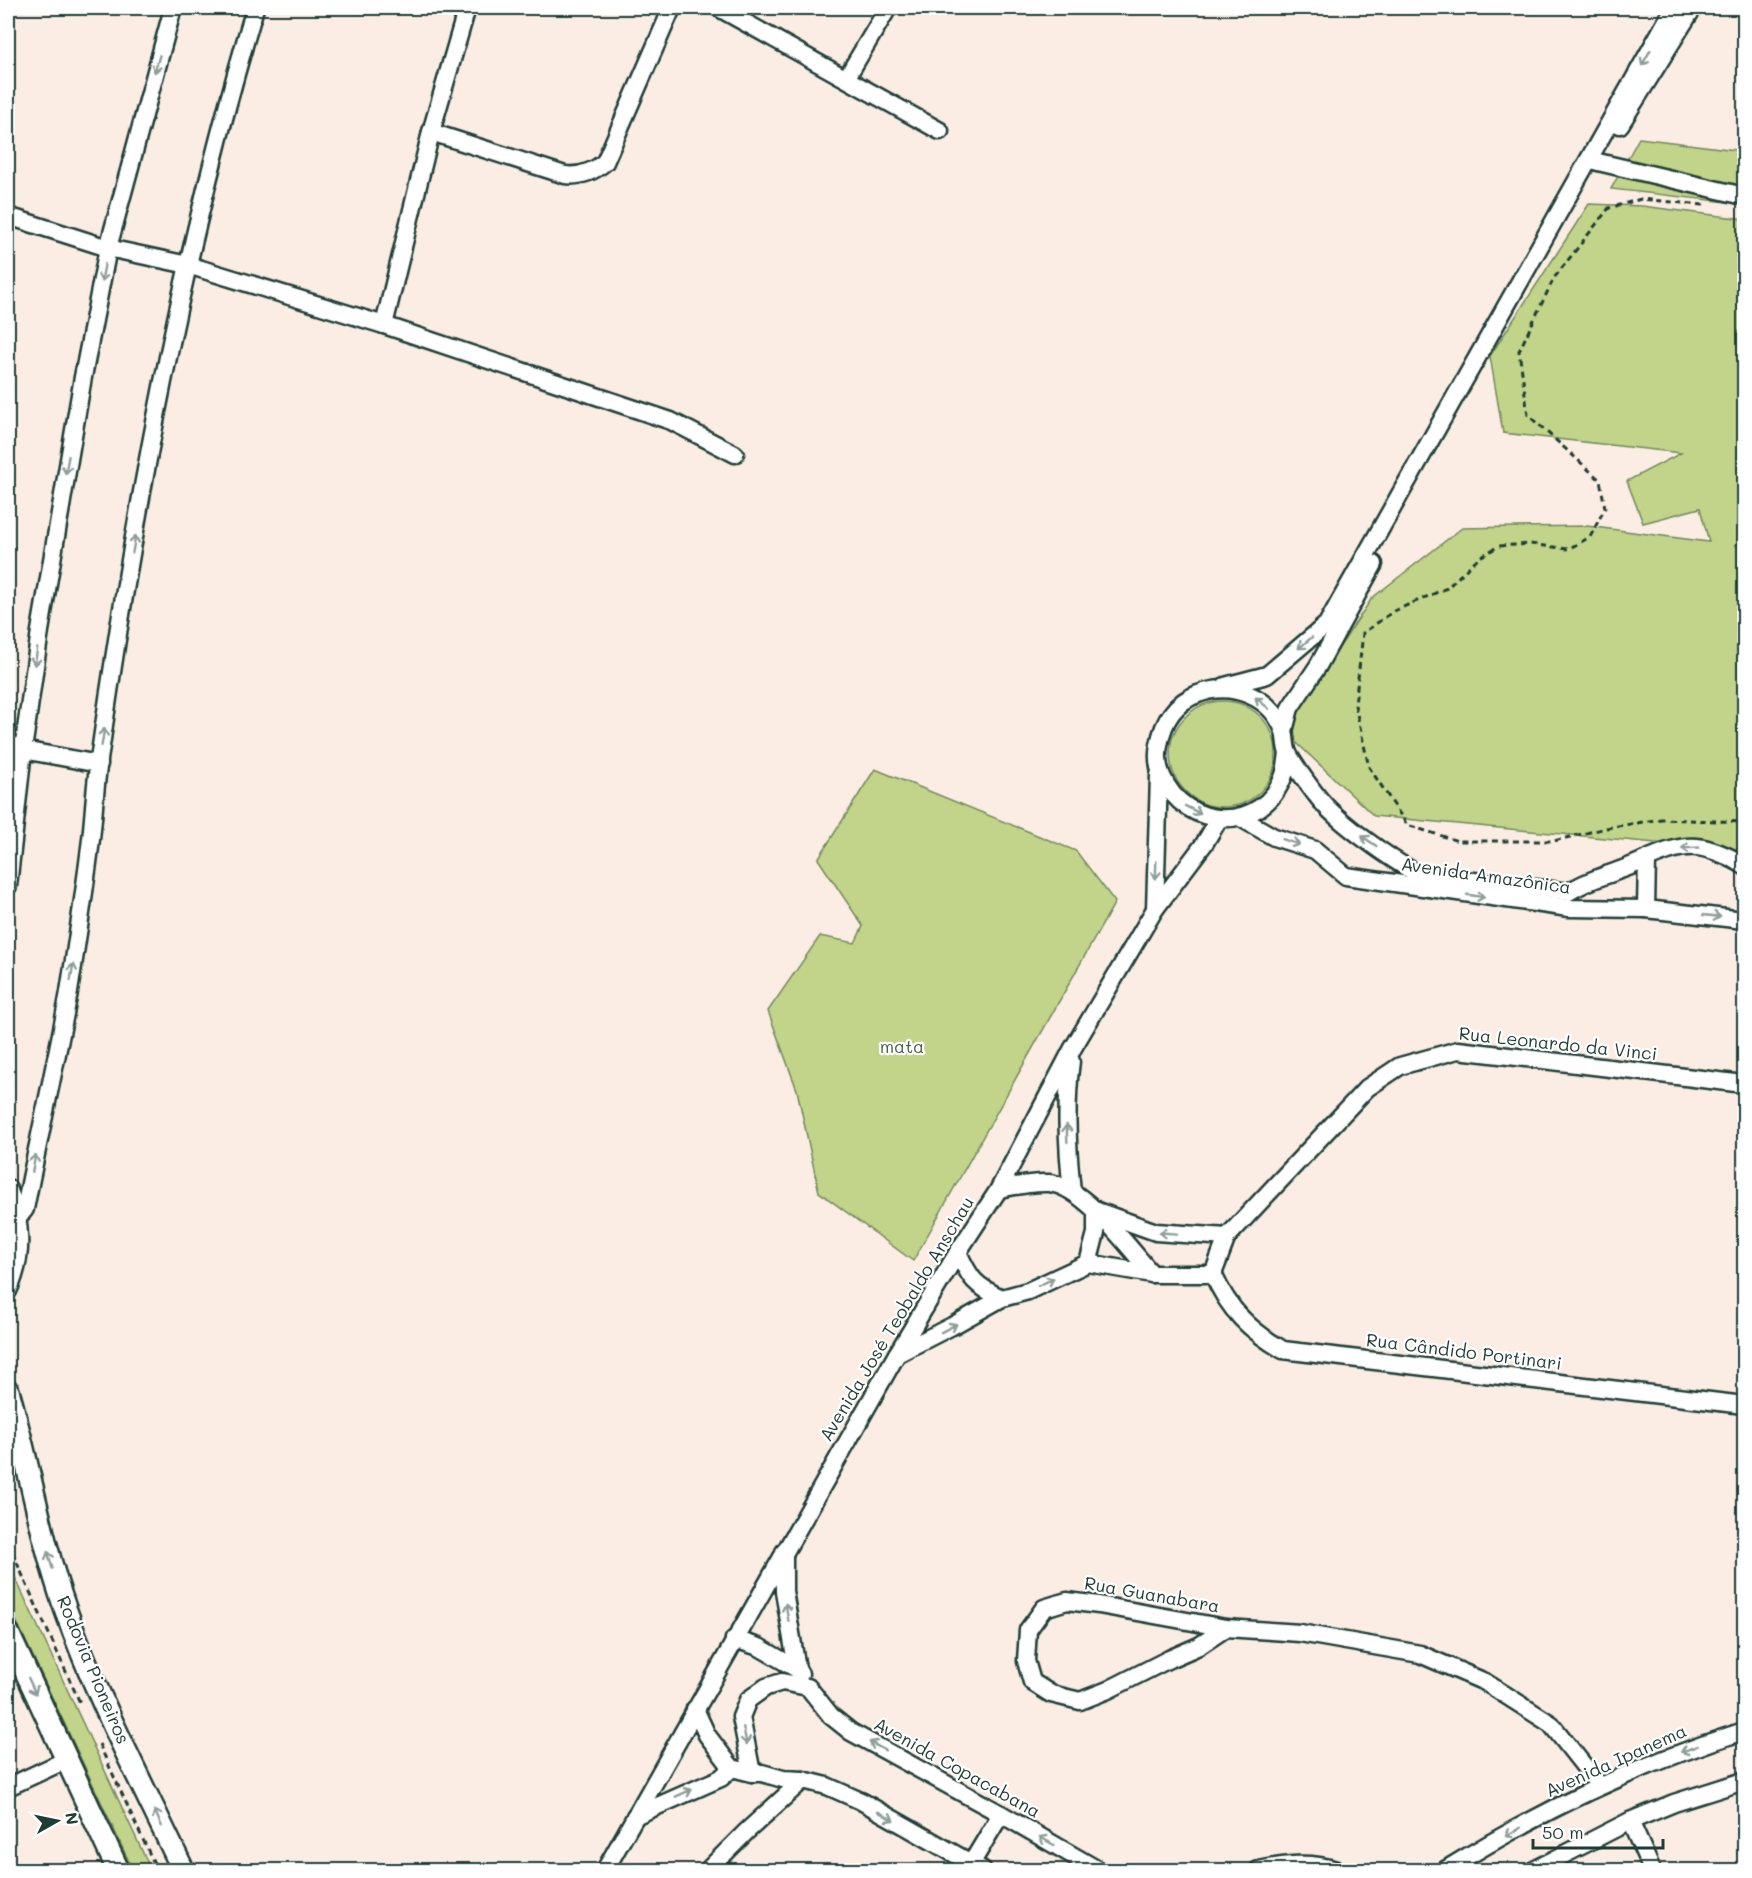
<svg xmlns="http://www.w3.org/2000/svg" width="1752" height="1878" font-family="Mali,sans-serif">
<rect width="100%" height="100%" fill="#fcede4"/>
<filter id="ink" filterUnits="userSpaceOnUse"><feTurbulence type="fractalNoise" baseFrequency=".0167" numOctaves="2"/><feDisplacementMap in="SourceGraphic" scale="12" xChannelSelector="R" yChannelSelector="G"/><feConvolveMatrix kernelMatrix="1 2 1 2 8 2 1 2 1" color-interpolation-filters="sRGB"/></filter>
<g filter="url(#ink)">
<g fill="#c1d489" stroke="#70885e" stroke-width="1.5">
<polygon points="1639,138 1744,151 1744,204 1611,189"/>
<polygon points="1589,204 1642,206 1744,219 1744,460 1742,460 1744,461 1744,541 1735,545 1744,547 1744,875 1677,845 1374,816 1284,731 1372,598 1462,528 1587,526 1709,542 1700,508 1643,523 1627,481 1681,453 1503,433 1490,356"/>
<circle cx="1223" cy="754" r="53"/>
<polygon points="875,769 1076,851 1115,902 913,1261 819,1192 797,1090 768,1011 820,936 855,943 863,926 818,859"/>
<polygon points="8,1562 151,1870 133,1870 8,1603"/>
</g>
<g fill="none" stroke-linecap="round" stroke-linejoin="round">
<g stroke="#1f3d34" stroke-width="21">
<g id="minor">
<polyline points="719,8 940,131"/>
<polyline points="847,77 888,8"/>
<polyline points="1620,125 1693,8"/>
<path d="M431 132 565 175C581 177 593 172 605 162L672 8"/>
<polyline points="1598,162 1744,196"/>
<polyline points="8,216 108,248 188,265 384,325 671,421 735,454"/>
<polyline points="384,325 431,132 467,8"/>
<polyline points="1225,686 1267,675 1327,624 1674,8"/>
<polyline points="1284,731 1290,708 1318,666 1374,564"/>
<polyline points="8,744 23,750 99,764"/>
<path d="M1288 753C1287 760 1286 769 1284 775 1263 834 1185 831 1162 776 1158 767 1157 755 1159 745 1163 722 1175 702 1198 694 1231 681 1271 696 1284 731 1286 738 1285 746 1288 753 1292 762 1314 793 1322 802 1341 824 1389 858 1416 873 1426 878 1444 877 1456 879 1493 883 1531 887 1569 892 1585 881 1602 877 1620 870 1644 862 1670 845 1697 847 1709 848 1735 858 1744 866"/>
<polyline points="1239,817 1274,837 1315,850 1346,876 1569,908 1646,909 1744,920"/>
<polyline points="8,886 23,750 40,631 83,377 108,248 173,8"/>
<polyline points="1155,909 1159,775"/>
<polyline points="1646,909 1647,860"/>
<path d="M1071 1061C1065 1105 1067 1147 1072 1191"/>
<path d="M8 1188C22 1221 24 1257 8 1291"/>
<path d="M999 1189C1015 1186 1032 1182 1049 1183 1084 1186 1129 1248 1152 1274"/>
<polyline points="1097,1211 1156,1232 1227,1237"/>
<path d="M18 1218 25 1209C39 1136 56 1064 69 992 77 941 85 890 91 839 94 813 95 786 99 760 135 507 182 253 255 8"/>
<path d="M958 1252C970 1279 975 1286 1002 1298"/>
<polyline points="1088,1263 1096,1233 1096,1211"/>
<polyline points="1213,1274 1227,1237 1367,1088 1400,1066 1458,1050 1744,1084"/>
<path d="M1213 1274C1229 1310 1249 1330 1283 1350L1744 1405"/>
<polyline points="897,1354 952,1326 1002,1298 1028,1291 1088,1263 1152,1274 1213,1274"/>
<polyline points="784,1552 784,1591 797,1669"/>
<polyline points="1226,1628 1199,1646 1169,1659 1108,1690 1080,1701 1051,1694 1032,1682 1026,1661 1028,1630 1044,1608 1067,1601 1099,1605 1226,1628 1300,1633 1420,1654 1485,1682 1551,1724 1599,1785"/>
<polyline points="734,1639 759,1647 797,1669 800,1674"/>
<polyline points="695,1709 707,1735 732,1768 752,1773 762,1773 783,1779 803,1780 827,1786 861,1801 983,1870"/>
<polyline points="752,1773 741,1717 748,1700 766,1687 782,1682 808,1687 831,1716 851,1732 1001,1814 1098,1870"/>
<polyline points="8,1787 66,1760"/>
<polyline points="635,1816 721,1778 732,1768"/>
<polyline points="1630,1821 1652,1870"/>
<polyline points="971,1864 1001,1814"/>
<polyline points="605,1870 897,1354 958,1252 999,1189 1073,1048 1155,909 1204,844 1219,819"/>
<polyline points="708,1870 747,1831 803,1780"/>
<path d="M1258 1870C1283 1865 1311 1861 1336 1870"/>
<path d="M1445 1870C1541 1811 1636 1765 1744 1731"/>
<polyline points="1534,1870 1630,1821 1674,1803 1744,1781"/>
</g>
</g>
<g stroke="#1f3d34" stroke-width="26">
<g id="major">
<path d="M8 1391C29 1463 40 1537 65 1608 96 1697 143 1785 183 1870"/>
<polyline points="8,1633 118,1870"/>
</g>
</g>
<g stroke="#1f3d34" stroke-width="3" stroke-dasharray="6 4.5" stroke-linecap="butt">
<polyline points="1704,205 1641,199 1609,208 1554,278 1519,351 1528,415 1600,480 1605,508 1590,537 1568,549 1530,544 1499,546 1478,558 1447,588 1394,611 1363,633 1355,705 1369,767 1407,825 1458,841 1554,841 1606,828 1661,819 1744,822"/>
<polyline points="8,1543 81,1705"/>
<polyline points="99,1744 157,1870"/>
</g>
<use href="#minor" stroke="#fff" stroke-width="16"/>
<use href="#major" stroke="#fff" stroke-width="21"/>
</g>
<defs><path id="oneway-shaft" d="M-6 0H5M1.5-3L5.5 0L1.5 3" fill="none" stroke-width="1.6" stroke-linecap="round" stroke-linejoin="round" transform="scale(1.5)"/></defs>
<g stroke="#8f9e9a">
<use href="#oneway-shaft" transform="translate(1646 58) rotate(119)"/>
<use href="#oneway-shaft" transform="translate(157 64) rotate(106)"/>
<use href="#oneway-shaft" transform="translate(103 273) rotate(101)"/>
<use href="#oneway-shaft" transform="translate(67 465) rotate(100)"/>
<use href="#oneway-shaft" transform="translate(134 544) rotate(-80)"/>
<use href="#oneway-shaft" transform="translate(1305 643) rotate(140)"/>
<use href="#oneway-shaft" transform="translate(36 657) rotate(98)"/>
<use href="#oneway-shaft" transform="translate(1262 703) rotate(-141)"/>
<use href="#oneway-shaft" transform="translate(103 737) rotate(-81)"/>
<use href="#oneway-shaft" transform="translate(1193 810) rotate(27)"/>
<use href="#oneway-shaft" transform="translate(1369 841) rotate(-146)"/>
<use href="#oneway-shaft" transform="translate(1291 842) rotate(18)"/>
<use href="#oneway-shaft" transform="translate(1690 848) rotate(177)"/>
<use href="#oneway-shaft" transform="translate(1156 870) rotate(92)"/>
<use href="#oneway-shaft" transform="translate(1476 896) rotate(8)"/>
<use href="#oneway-shaft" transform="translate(1712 916) rotate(6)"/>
<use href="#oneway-shaft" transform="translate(72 972) rotate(-81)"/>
<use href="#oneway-shaft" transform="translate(1067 1133) rotate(-92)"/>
<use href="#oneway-shaft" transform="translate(34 1163) rotate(-79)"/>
<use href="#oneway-shaft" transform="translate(1168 1233) rotate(-176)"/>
<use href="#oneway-shaft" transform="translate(1046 1282) rotate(-25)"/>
<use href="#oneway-shaft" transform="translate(949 1328) rotate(-27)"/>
<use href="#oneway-shaft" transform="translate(50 1560) rotate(-106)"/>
<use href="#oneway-shaft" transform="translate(787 1612) rotate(-99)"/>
<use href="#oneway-shaft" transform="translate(32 1686) rotate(65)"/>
<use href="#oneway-shaft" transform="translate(745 1736) rotate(78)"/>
<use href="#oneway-shaft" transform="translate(877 1746) rotate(-151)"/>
<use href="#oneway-shaft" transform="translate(1689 1749) rotate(160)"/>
<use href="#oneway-shaft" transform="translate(684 1793) rotate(-24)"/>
<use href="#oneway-shaft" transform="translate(886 1816) rotate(29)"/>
<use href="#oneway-shaft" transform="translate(158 1818) rotate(-115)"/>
<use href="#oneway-shaft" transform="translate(1513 1832) rotate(151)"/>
<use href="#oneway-shaft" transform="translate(1047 1841) rotate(-150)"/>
</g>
</g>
<g text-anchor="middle" stroke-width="4.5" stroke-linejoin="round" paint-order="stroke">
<g font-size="18" fill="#1f3d34" stroke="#fff">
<text transform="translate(1486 876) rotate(8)" y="6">Avenida Amazônica</text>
<text transform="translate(1558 1044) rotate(6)" y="6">Rua Leonardo da Vinci</text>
<text transform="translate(897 1319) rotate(-59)" y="6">Avenida José Teobaldo Anschau</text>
<text transform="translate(1464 1352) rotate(7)" y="6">Rua Cândido Portinari</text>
<text transform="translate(1152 1595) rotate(10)" y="6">Rua Guanabara</text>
<text transform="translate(93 1670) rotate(67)" y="6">Rodovia Pioneiros</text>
<text transform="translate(1616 1761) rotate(-24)" y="6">Avenida Ipanema</text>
<text transform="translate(957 1768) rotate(29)" y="6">Avenida Copacabana</text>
</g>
<g font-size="18" fill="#486349" stroke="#fff">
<text x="902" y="1053">mata</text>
</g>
</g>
<rect width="1752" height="1878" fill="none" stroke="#fff" stroke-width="30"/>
<rect x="15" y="15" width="1722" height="1848" fill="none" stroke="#1f3d34" stroke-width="2" filter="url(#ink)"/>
<g transform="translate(57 1821) rotate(81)" stroke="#ffffff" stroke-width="4.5" paint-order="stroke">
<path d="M0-4.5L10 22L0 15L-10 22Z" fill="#1f3d34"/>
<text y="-9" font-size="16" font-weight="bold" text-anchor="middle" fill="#1f3d34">N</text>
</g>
<path d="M1533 1839v9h130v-9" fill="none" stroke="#1f3d34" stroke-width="3"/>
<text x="1542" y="1839" font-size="18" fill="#1f3d34" stroke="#ffffff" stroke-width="4.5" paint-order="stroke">50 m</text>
</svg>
